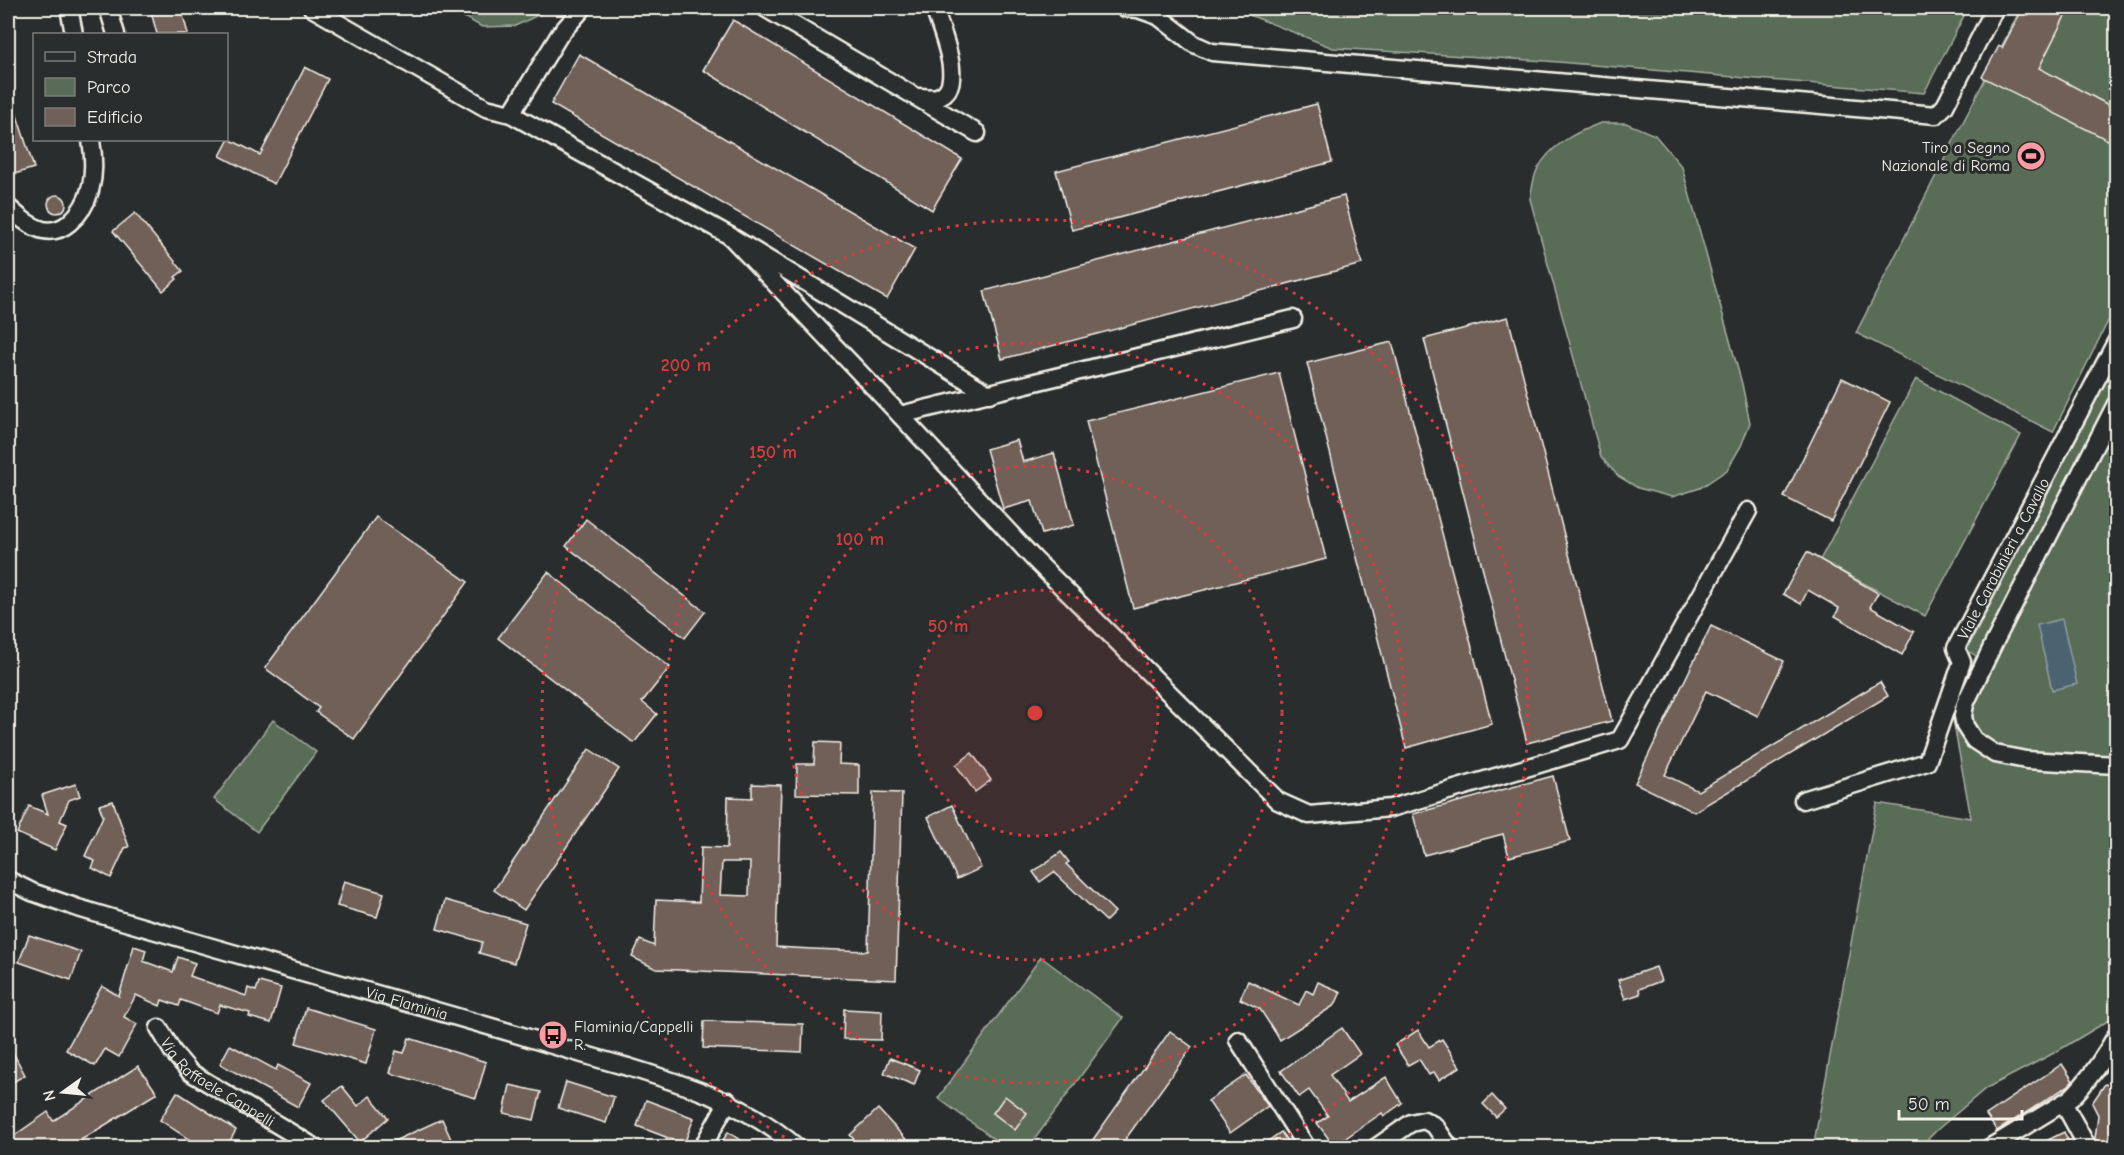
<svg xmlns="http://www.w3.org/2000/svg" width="2124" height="1155" font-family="'Comic Neue',sans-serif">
<rect width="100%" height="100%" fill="#2a2d2e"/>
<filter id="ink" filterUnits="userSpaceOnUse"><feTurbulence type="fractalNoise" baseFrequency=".0167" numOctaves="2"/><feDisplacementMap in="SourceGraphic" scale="12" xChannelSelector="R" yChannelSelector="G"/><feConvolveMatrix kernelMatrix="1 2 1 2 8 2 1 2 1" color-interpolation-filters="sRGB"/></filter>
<g filter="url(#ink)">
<g fill="#586c57" stroke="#a6aea0" stroke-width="1.5" fill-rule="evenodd">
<polygon points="448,8 550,8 547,11 515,26 482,27"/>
<polygon points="1232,8 1968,8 1924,93 1546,61 1333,48"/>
<polygon points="2021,8 2116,8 2116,305 2053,432 1856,333"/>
<path d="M1601 123H1626L1655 135 1682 167 1742 384 1750 423 1741 446 1727 470 1700 488 1672 497 1638 488 1618 476 1601 457 1530 199C1532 190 1533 178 1537 170 1550 145 1576 132 1601 123Z"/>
<polygon points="2116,361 2116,1016 2054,1053 1985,1089 1937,1130 1920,1147 1813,1148 1877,803 1971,818 1952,714 1976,656 1967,650"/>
<polygon points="1916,379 2021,435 1925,616 1820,560"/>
<polygon points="273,720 316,752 257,832 214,799"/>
<path d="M1041 957 1123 1018 1029 1147H1005L938 1098ZM1005 1097 1027 1113 1015 1129 993 1113Z"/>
</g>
<polygon fill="#4b6470" stroke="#8f9ca0" stroke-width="1.5" points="2062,619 2077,684 2052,690 2037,625"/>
<g fill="#716059" stroke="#f4f1e8" stroke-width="1.5" fill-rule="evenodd">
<polygon points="150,8 181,8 188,34 157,34"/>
<polygon points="2023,8 2069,8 2039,68 2116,109 2116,144 1982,77 1999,46 2002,48"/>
<polygon points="733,20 962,159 932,210 703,70"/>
<polygon points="579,54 915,249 887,299 551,104"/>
<polygon points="305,67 328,79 274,184 220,156 229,139 260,155"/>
<polygon points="8,94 10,94 34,168 8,176"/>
<polygon points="1317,104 1332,162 1072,230 1056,171"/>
<circle cx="57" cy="204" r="9"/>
<polygon points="1344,196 1362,264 1002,359 984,291"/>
<polygon points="135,213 183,271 175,277 177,279 163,291 113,231"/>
<polygon points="1508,317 1612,721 1527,743 1424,339"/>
<polygon points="1392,342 1492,724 1406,748 1307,363"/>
<polygon points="1279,373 1326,559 1133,608 1086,421"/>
<polygon points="1842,378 1890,402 1831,521 1784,497"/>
<polygon points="1017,440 1023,462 1054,453 1074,525 1042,534 1032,501 1003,509 986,449"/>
<polygon points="376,517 468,582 354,739 316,712 319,708 265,668"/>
<polygon points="586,519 705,612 685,638 566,546"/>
<polygon points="1807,552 1878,593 1870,607 1914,632 1902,655 1835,616 1839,608 1808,590 1801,604 1783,594"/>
<polygon points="548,572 670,667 642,702 657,714 634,743 498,638"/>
<polygon points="1711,626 1784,661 1758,716 1706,691 1665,775 1698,791 1880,682 1888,696 1694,812 1635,783"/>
<polygon points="815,742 840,743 839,764 859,765 859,795 796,794 797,764 814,764"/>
<polygon points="589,749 619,769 524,910 494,890"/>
<polygon points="972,753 991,780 975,792 956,765"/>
<polygon points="1553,776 1570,841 1509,857 1503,834 1424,855 1413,814"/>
<polygon points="76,784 80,796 69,800 60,821 67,824 55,850 17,833 29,806 48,814 42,795"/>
<path d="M752 784 781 785 776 947 812 949 868 951 873 792 902 793 896 980 656 969 632 957 640 940 654 946 656 900 699 902 701 847 727 848 728 797 752 798ZM722 862H750L749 896 720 895Z"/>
<polygon points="113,801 129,847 125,848 111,878 92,868 95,861 85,856 103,816 99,805"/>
<polygon points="952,805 981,868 957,879 928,817"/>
<polygon points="1061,852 1069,862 1066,864 1115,912 1106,921 1054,872 1040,882 1033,872"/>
<polygon points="344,881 384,893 377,917 337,906"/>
<polygon points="445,900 526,923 514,963 479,953 482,942 437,929"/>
<polygon points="29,935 81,952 71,980 19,962"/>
<polygon points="134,946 146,950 143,961 173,972 178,957 195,963 190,976 246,996 248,988 256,991 259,982 281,988 271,1023 249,1017 250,1013 220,1005 217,1013 181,1000 179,1006 162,1000 160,1006 136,995 124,1017 137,1024 119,1057 105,1049 95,1066 66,1050 102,986 119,996"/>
<polygon points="1656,967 1661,981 1639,989 1640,994 1625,999 1618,980"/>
<polygon points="1248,981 1299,1005 1306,990 1313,994 1318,982 1341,992 1335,1005 1280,1040 1260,1009 1240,999"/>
<polygon points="306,1008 376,1029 366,1064 296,1043"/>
<polygon points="844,1009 882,1011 881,1040 843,1039"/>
<polygon points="704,1021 803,1024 802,1052 703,1048"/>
<polygon points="1342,1028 1360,1054 1330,1075 1348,1102 1386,1077 1402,1103 1384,1116 1382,1113 1334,1146 1317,1123 1328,1116 1309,1090 1299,1097 1281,1071"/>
<polygon points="1418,1030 1429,1047 1442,1039 1460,1067 1439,1080 1434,1072 1429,1075 1419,1059 1408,1065 1395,1045"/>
<polygon points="1170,1031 1192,1047 1119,1148 1087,1148"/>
<polygon points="409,1038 486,1062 476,1098 390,1073 396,1051 404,1053"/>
<polygon points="8,1043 25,1075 8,1085"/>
<polygon points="230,1045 276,1070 278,1065 311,1083 298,1107 220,1064"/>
<polygon points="890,1058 920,1070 914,1085 884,1073"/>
<polygon points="2062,1064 2073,1081 2068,1086 1997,1131 1986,1115"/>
<polygon points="138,1066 157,1093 68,1148 8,1148 8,1140 48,1112 53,1121"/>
<polygon points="1246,1075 1268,1106 1230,1133 1208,1101"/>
<polygon points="566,1082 614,1097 606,1123 558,1108"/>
<polygon points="2105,1084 2116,1088 2116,1146 2097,1143 2095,1138 2098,1115 2092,1103"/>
<polygon points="510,1085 541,1092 534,1120 504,1113"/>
<polygon points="342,1086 358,1106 370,1096 388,1118 360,1142 324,1100"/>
<polygon points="177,1092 236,1130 226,1148 202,1148 160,1120"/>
<polygon points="1492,1095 1505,1109 1496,1117 1483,1104"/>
<polygon points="1005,1096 1027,1113 1015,1130 993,1113"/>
<polygon points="646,1100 694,1118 684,1144 637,1126"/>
<polygon points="878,1109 914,1148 862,1148 850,1135"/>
<polygon points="442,1119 455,1148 379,1148"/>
<polygon points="728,1132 753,1148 718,1148"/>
<polygon points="1281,1132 1292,1148 1258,1148"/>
<polygon points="2064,1132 2072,1148 2032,1148"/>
</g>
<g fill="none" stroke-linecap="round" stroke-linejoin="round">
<g stroke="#f4f1e8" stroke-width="21">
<g id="minor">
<polyline points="69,8 74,34"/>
<polyline points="108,8 116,34"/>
<polyline points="312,8 486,108 511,114 730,236"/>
<polyline points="765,8 977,133"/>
<polyline points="1124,8 1138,9 1158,16 1194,44 1212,52 1936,115 1945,106 1995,8"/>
<path d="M918 97C924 97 932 98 937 97 968 89 940 28 934 8"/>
<polyline points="511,114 560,34 583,8"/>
<path d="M8 207C18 216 30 227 43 230 53 232 62 229 69 223 94 202 96 169 91 140"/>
<polyline points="989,394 730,236 900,415 1293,319"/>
<polyline points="2116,404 1994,643 1965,704 1963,716 1965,726 1974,740 1995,754 2026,760 2116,765"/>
<polyline points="900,415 1034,559 1278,801 1309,815 1391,808 1620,740 1748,511"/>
<path id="s1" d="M1803 800 1927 762 1962 662 1956 648 2116 342"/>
<path id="s2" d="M8 880 32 892 78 908C225 952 372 992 519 1035 555 1046 591 1057 628 1067 693 1087 745 1103 798 1148"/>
<path id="s3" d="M159 1028 173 1052 190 1072 316 1148"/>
<polyline points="1238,1040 1307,1148"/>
<polyline points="2064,1104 2088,1148"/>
<polyline points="702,1148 728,1101"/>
<polyline points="1375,1148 1411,1123 1424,1120 1435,1126 1450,1148"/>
<path d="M1989 1148 2071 1098C2090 1079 2103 1059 2116 1036"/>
</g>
</g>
<use href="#minor" stroke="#2a2d2e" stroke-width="16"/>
</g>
</g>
<circle cx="1035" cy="713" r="123" fill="#d93c3b" fill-opacity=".12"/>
<g fill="none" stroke="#d93c3b" stroke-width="3" stroke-dasharray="3 6">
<circle cx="1035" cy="713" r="123"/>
<circle cx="1035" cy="713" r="247"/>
<circle cx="1035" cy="713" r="370"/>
<path d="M800 1146A493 493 0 1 1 1270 1146"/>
</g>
<defs>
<g id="stadium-disc" transform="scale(1.5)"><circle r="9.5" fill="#ff9aa2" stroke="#2a2d2e"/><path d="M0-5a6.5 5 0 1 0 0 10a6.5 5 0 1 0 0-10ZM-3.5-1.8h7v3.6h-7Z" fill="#111"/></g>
<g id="bus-disc" transform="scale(1.5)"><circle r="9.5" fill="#ff9aa2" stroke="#2a2d2e"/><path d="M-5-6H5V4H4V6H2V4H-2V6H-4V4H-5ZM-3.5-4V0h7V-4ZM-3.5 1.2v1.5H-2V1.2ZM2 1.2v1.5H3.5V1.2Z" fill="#111"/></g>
</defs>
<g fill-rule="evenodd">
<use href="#stadium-disc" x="2031" y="156"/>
<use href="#bus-disc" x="553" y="1035"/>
</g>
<g text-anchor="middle" stroke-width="6" stroke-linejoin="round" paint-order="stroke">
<g font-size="16" fill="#f4f1e8" stroke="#2a2d2e" text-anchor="end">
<text x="2010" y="153">Tiro a Segno<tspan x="2010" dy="18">Nazionale di Roma</tspan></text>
<text x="574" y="1032" text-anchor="start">Flaminia/Cappelli<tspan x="574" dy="18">R.</tspan></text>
</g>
<g font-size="16" fill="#f4f1e8" stroke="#2a2d2e">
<text dy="6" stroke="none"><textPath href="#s1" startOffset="352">Viale Carabinieri a Cavallo</textPath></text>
<text dy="6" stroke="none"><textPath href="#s2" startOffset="418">Via Flaminia</textPath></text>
<text dy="6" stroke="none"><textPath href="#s3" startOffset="82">Via Raffaele Cappelli</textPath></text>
</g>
</g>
<circle cx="1035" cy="713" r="9" fill="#d93c3b" stroke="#2a2d2e" stroke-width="3"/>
<g font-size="18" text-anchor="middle" font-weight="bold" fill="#d93c3b" stroke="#2a2d2e" stroke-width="6" stroke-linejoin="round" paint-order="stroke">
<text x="686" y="371">200 m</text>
<text x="773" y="458">150 m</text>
<text x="860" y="545">100 m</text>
<text x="948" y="632">50 m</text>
</g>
<rect width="2124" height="1155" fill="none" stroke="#2a2d2e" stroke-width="30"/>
<rect x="15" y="15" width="2094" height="1125" fill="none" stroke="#f4f1e8" stroke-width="2" filter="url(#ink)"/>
<rect x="33" y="33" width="195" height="108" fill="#2a2d2e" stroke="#7b7b78" stroke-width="1.5"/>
<rect x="45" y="52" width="30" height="9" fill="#2a2d2e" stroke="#7b7b78" stroke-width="1.5"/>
<text x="87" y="63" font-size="18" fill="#f4f1e8">Strada</text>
<rect x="45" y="78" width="30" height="18" fill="#586c57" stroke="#7b7b78" stroke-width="1.5"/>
<text x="87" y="93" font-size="18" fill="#f4f1e8">Parco</text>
<rect x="45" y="108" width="30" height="18" fill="#716059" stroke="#7b7b78" stroke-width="1.5"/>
<text x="87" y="123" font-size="18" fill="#f4f1e8">Edificio</text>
<g transform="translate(63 1092) rotate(255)" stroke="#2a2d2e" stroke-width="4.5" paint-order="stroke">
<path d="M0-4.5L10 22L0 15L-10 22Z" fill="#f4f1e8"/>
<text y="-9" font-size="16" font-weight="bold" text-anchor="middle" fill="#f4f1e8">N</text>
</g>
<path d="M1899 1110v9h123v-9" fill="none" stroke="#f4f1e8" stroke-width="3"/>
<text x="1908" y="1110" font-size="18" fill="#f4f1e8" stroke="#2a2d2e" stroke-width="4.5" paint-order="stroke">50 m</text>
</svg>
